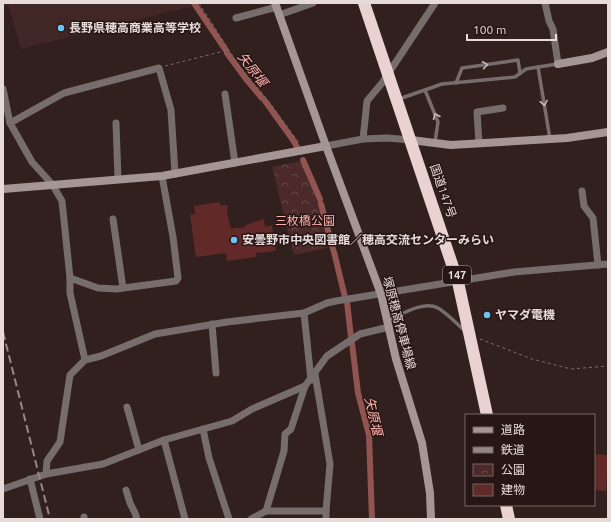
<svg xmlns="http://www.w3.org/2000/svg" width="611" height="522" font-family="Ubuntu,'Noto Sans JP',sans-serif">
<defs>
<pattern id="park-crowns" width="20" height="18" patternUnits="userSpaceOnUse"><rect width="20" height="18" fill="#4c2a29"/><path d="M2 6a3 3 0 1 1 6 0M12 15a3 3 0 1 1 6 0" fill="none" stroke="#664847"/></pattern>
</defs>
<rect width="100%" height="100%" fill="#31201e"/>
<polygon fill="#402725" points="3,3 191,3 193,6 21,49 8,5 3,6"/>
<polygon fill="url(#park-crowns)" points="301,161 317,196 331,247 294,255 272,167"/>
<g fill="none" stroke-linecap="round" stroke-linejoin="round">
<g stroke="#915451" stroke-width="6">
<polyline points="194,3 225,49"/>
<polyline points="227,53 246,79 262,98"/>
<polyline points="265,101 293,140 297,147"/>
<polyline points="303,160 320,199"/>
<polyline points="321,204 333,249"/>
<polyline points="334,252 345,297"/>
<polyline points="347,302 351,337"/>
<polyline points="352,343 358,393 369,435 372,519"/>
</g>
</g>
<g fill="#612927">
<polygon points="220,202 220,205 228,205 227,213 231,229 235,228 243,228 248,224 264,219 265,227 272,225 276,251 256,253 256,257 227,261 226,253 196,257 190,215 195,214 194,206"/>
<polygon points="594,454 608,455 606,491 594,490"/>
</g>
<g fill="none" stroke-linecap="round" stroke-linejoin="round">
<g stroke="#7c6d6b" stroke-width="1" stroke-dasharray="3 3" stroke-linecap="butt">
<polyline points="199,3 239,66 267,99 299,143"/>
<polyline points="165,66 228,50"/>
<polyline points="480,339 532,359 571,369 608,366"/>
</g>
<g stroke="#766d6c" stroke-width="3.5">
<polyline points="538,67 550,139"/>
<polyline points="456,83 462,68 518,60 520,73"/>
<polyline points="425,90 438,122 435,142"/>
<polyline points="399,99 442,84 515,77 526,69 557,64"/>
<path d="M387 321C401 315 423 300 438 308 448 314 457 324 465 331"/>
</g>
<g stroke="#766d6c" stroke-width="7">
<polyline points="545,3 549,21 553,29 558,64"/>
<polyline points="279,15 313,3"/>
<polyline points="236,18 277,7"/>
<polyline points="3,89 10,123 32,162 52,184 62,201 70,278 70,293 85,360"/>
<polyline points="225,94 235,163"/>
<polyline points="10,123 64,93 159,68 171,110 175,174"/>
<polyline points="116,123 118,179"/>
<polyline points="363,139 367,101 382,83 435,3"/>
<polyline points="479,143 477,112 503,108"/>
<polyline points="326,146 363,139 387,138 411,140"/>
<polyline points="582,191 584,206 593,218 598,265"/>
<polyline points="113,219 123,288"/>
<polyline points="70,278 98,288 116,289 176,281 178,278 173,237 162,176"/>
<polyline points="304,313 311,380"/>
<polyline points="212,324 216,373"/>
<polyline points="127,407 139,450"/>
<polyline points="203,429 209,458 229,519"/>
<polyline points="164,440 185,519"/>
<polyline points="46,474 47,461 60,442 70,375 85,360 101,356 155,334 227,322 304,313 327,303 336,301 514,272 608,264"/>
<polyline points="30,479 40,519"/>
<polyline points="3,489 46,474 103,464 164,440 232,421 252,409 305,386 327,356 360,334 389,327"/>
<polyline points="126,490 130,503 135,513 137,519"/>
<polyline points="266,511 284,451 285,434 291,429 305,386"/>
<polyline points="84,517 84,519"/>
<polyline points="251,519 266,511 326,511 330,464 315,374"/>
<polyline points="326,519 326,511"/>
</g>
<g stroke="#a59594" stroke-width="8">
<polyline points="275,3 326,146 381,294 396,359 422,443 430,493 431,519"/>
<polyline points="558,64 592,58 608,52"/>
<polyline points="411,140 451,145 567,138 608,132"/>
<polyline points="3,189 162,176 326,146"/>
</g>
<g stroke="#ead2d0" stroke-width="12">
<polyline points="364,3 458,282 487,415"/>
<polyline points="506,505 509,519"/>
</g>
<polyline stroke="#958785" stroke-width="2" stroke-dasharray="8 4" stroke-linecap="butt" points="3,332 50,519"/>
</g>
<defs><path id="oneway-chevron" d="M-2-3.5L2.5 0L-2 3.5" fill="none" stroke-width="1.6" stroke-linecap="round" stroke-linejoin="round"/></defs>
<g stroke="#c5bab8">
<use href="#oneway-chevron" transform="translate(485 65) rotate(-8)"/>
<use href="#oneway-chevron" transform="translate(544 103) rotate(80)"/>
<use href="#oneway-chevron" transform="translate(436 116) rotate(-113)"/>
</g>
<g fill="#6ac3f1" stroke="#271615" stroke-width="1.5">
<circle cx="61" cy="28" r="4"/>
<circle cx="234" cy="240" r="4"/>
<circle cx="487" cy="315" r="4"/>
</g>
<g text-anchor="middle" stroke-width="3" stroke-linejoin="round" paint-order="stroke">
<rect fill="#271615" stroke="#ada09e" stroke-width="1" x="443" y="266" width="28" height="18" rx="3"/>
<g font-size="11" font-weight="bold" fill="#e7dbd9">
<text x="457" y="279">147</text>
</g>
<g font-size="12" font-weight="bold" fill="#e7dbd9" stroke="#271615" text-anchor="start">
<text x="69" y="32">長野県穂高商業高等学校</text>
<text x="242" y="244">安曇野市中央図書館／穂高交流センターみらい</text>
<text x="495" y="319">ヤマダ電機</text>
</g>
<g font-size="12" fill="#e7dbd9" stroke="#271615">
<text transform="translate(443 191) rotate(71)" y="4">国道147号</text>
<text transform="translate(399 323) rotate(75)" y="4">塚原穂高停車場線</text>
</g>
<g font-size="12" fill="#fdb1ac" stroke="#271615">
<text x="305" y="225">三枚橋公園</text>
</g>
<g font-size="13" font-style="italic" fill="#ffb3ae" stroke="#271615">
<text transform="translate(253 69) rotate(52)" y="5">矢原堰</text>
<text transform="translate(374 416) rotate(77)" y="5">矢原堰</text>
</g>
</g>
<rect width="611" height="522" fill="none" stroke="#e7dbd9" stroke-width="8"/>
<rect x="465" y="414" width="130" height="92" fill="#271615" stroke="#746563"/>
<rect x="473" y="427" width="20" height="6" fill="#a59594" stroke="#746563"/>
<text x="501" y="434" font-size="12" fill="#e7dbd9">道路</text>
<rect x="473" y="447" width="20" height="6" fill="#958785" stroke="#746563"/>
<text x="501" y="454" font-size="12" fill="#e7dbd9">鉄道</text>
<rect x="473" y="464" width="20" height="12" fill="url(#park-crowns)" stroke="#746563"/>
<text x="501" y="474" font-size="12" fill="#e7dbd9">公園</text>
<rect x="473" y="484" width="20" height="12" fill="#612927" stroke="#746563"/>
<text x="501" y="494" font-size="12" fill="#e7dbd9">建物</text>
<path d="M467 34v6h89v-6" fill="none" stroke="#e7dbd9" stroke-width="2"/>
<text x="473" y="34" font-size="12" fill="#e7dbd9" stroke="#271615" stroke-width="3" paint-order="stroke">100 m</text>
</svg>
